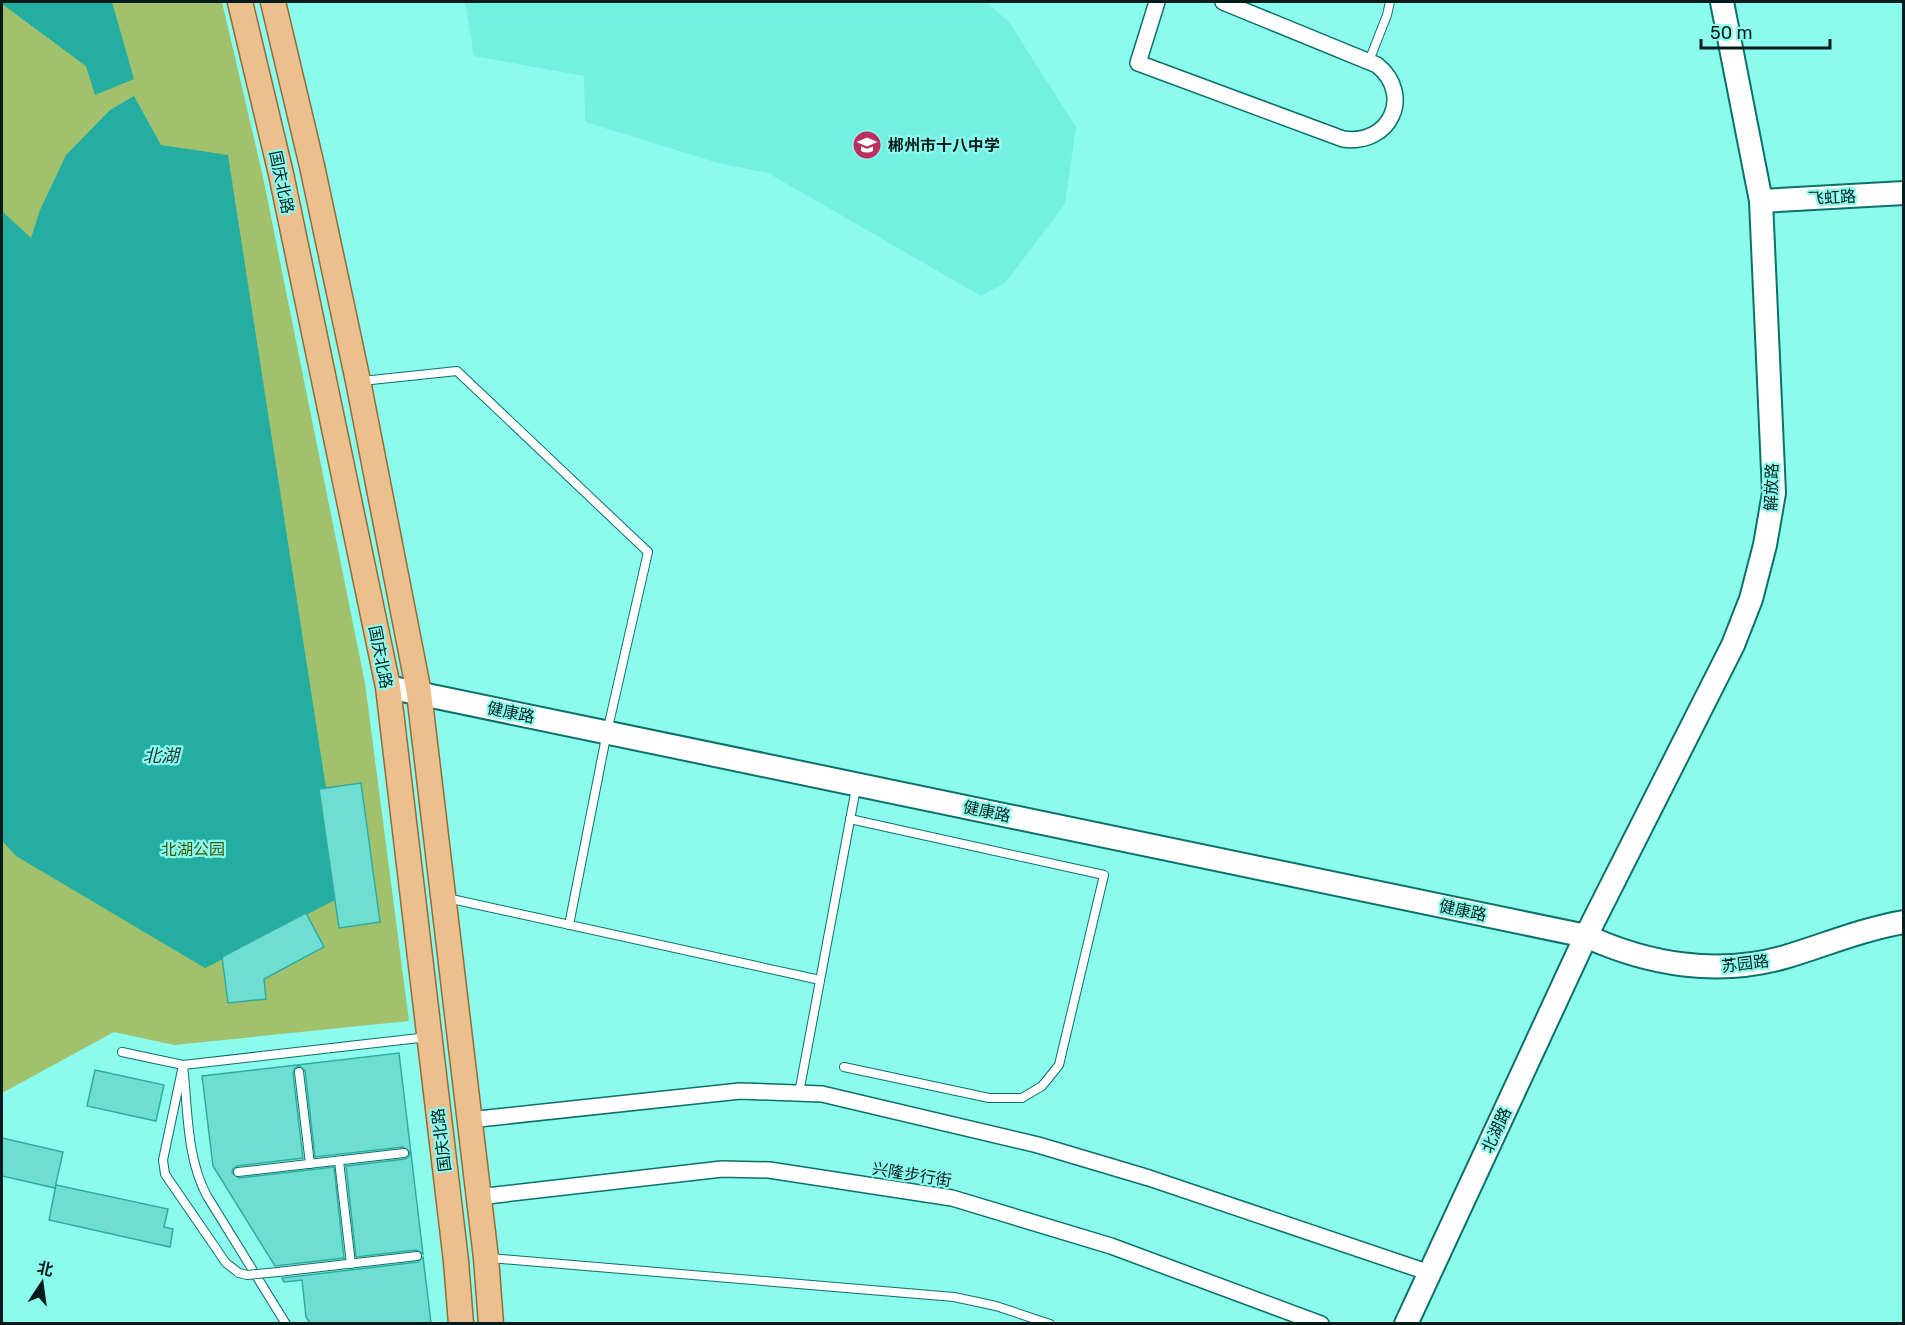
<svg xmlns="http://www.w3.org/2000/svg" width="1905" height="1325" font-family="Rubik,'Noto Sans SC',sans-serif">
<rect width="100%" height="100%" fill="#8bfbee"/>
<polygon fill="#74f0e2" points="465,2 986,2 1009,22 1076,127 1065,204 1005,283 981,296 768,173 718,163 585,122 584,76 474,56"/>
<polygon fill="#a2c16c" points="2,2 222,2 263,177 365,683 409,1021 174,1045 114,1032 2,1093"/>
<g fill="#24aea2">
<polygon points="2,2 112,2 134,79 95,95 86,66 2,4"/>
<polygon points="134,96 161,145 228,155 326,788 319,789 335,900 223,957 223,959 205,968 16,856 2,841 2,211 31,238 40,210 66,155 110,110"/>
</g>
<g fill="#6eded2" stroke="#32ab9f" stroke-width="1.5">
<polygon points="361,783 380,922 339,928 319,789"/>
<polygon points="306,913 324,947 264,979 266,999 228,1003 222,957"/>
<polygon points="399,1053 423,1254 416,1250 356,1257 346,1166 405,1159 409,1156 410,1152 403,1147 315,1157 305,1071 299,1066 295,1068 293,1073 303,1158 237,1166 233,1169 232,1173 239,1178 334,1167 344,1258 275,1266 213,1166 202,1076"/>
<polygon points="95,1070 164,1085 156,1121 87,1106"/>
<polygon points="2,1138 63,1152 55,1188 2,1176"/>
<polygon points="56,1185 168,1209 164,1227 173,1229 170,1247 49,1220"/>
<polygon points="423,1257 431,1323 310,1323 306,1317 302,1280 284,1282 282,1278 418,1262"/>
</g>
<g fill="none" stroke-linecap="round" stroke-linejoin="round">
<g stroke="#0c7168" stroke-width="10">
<g id="lane">
<polyline points="1369,61 1387,15 1390,2"/>
<polyline points="362,381 457,371 648,552 607,732 569,925"/>
<polyline points="447,898 820,980"/>
<polyline points="122,1052 183,1065 163,1160 165,1174 169,1180 226,1263 239,1273"/>
<polyline points="844,1067 989,1098 1022,1098 1042,1086 1059,1065 1104,875 850,819"/>
<polyline points="299,1072 310,1164"/>
<polyline points="799,1093 856,788"/>
<polyline points="339,1161 351,1264"/>
<polyline points="238,1172 404,1153"/>
<polyline points="490,1258 954,1297 996,1306 1050,1324"/>
<polyline points="278,1272 417,1256"/>
<path d="M286 1324 207 1196C186 1157 188 1108 183 1065L428 1037"/>
</g>
</g>
<g stroke="#0c7168" stroke-width="18">
<g id="street">
<path d="M1157 2 1138 63 1343 139C1390 146 1414 95 1377 65L1223 2"/>
<polyline points="469,1120 740,1091 822,1094 1038,1145 1149,1178 1430,1273"/>
<polyline points="478,1197 722,1169 769,1170 952,1198 1111,1246 1321,1324"/>
</g>
</g>
<g stroke="#0c7168" stroke-width="26">
<g id="secondary">
<polyline points="1761,201 1904,193"/>
<path d="M388 687 1586 936C1649 965 1718 976 1785 957 1825 945 1863 929 1904 922"/>
<polyline points="1406,1324 1586,936 1733,645 1751,599 1765,545 1774,493 1761,201 1722,2"/>
</g>
</g>
<g stroke="#926b35" stroke-width="27">
<g id="primary">
<polyline points="240,2 281,174 388,687 456,1261 461,1324"/>
<polyline points="273,2 312,166 358,381 419,693 486,1258 491,1324"/>
</g>
</g>
<use href="#lane" stroke="#fff" stroke-width="8"/>
<use href="#street" stroke="#fff" stroke-width="15"/>
<use href="#secondary" stroke="#fff" stroke-width="22"/>
<use href="#primary" stroke="#ecbf8e" stroke-width="24"/>
<g stroke="#0c7168" stroke-width="10" stroke-linecap="butt">
<polyline id="lane-bridge" points="239,1273 247,1275 278,1272"/>
</g>
<use href="#lane-bridge" stroke="#fff" stroke-width="8"/>
</g>
<defs>
<g id="school-disc" transform="scale(1.5)"><circle r="9.5" fill="#bc2e5e" stroke="#8bfbee"/><path d="M0-5L7-2L0 1L-7-2ZM-4 1L0 2.5L4 1V4Q0 6-4 4Z" fill="#fff"/></g>
</defs>
<g fill-rule="evenodd">
<use href="#school-disc" x="867" y="145"/>
</g>
<g text-anchor="middle" stroke-width="4.5" stroke-linejoin="round" paint-order="stroke">
<g font-size="16" font-weight="bold" fill="#041d1b" stroke="#8bfbee" text-anchor="start">
<text x="888" y="151">郴州市十八中学</text>
</g>
<g font-size="16" fill="#041d1b" stroke="#8bfbee">
<text transform="translate(282 182) rotate(78)" y="6">国庆北路</text>
<text transform="translate(1832 197) rotate(-3)" y="6">飞虹路</text>
<text transform="translate(1771 487) rotate(-88)" y="6">解放路</text>
<text transform="translate(381 657) rotate(79)" y="6">国庆北路</text>
<text transform="translate(511 712) rotate(12)" y="6">健康路</text>
<text transform="translate(987 811) rotate(12)" y="6">健康路</text>
<text transform="translate(1463 910) rotate(12)" y="6">健康路</text>
<text transform="translate(1745 963) rotate(-7)" y="6">苏园路</text>
<text transform="translate(1496 1130) rotate(-65)" y="6">北湖路</text>
<text transform="translate(441 1140) rotate(-97)" y="6">国庆北路</text>
<text transform="translate(912 1174) rotate(9)" y="6">兴隆步行街</text>
</g>
<g font-size="16" fill="#3e5404" stroke="#8bfbee">
<text x="193" y="855">北湖公园</text>
</g>
<g font-size="18" font-style="italic" fill="#1a3532" stroke="#8bfbee">
<text x="161" y="762">北湖</text>
</g>
</g>
<rect width="1905" height="1325" fill="none" stroke="#041d1b" stroke-width="6"/>
<g transform="translate(42 1283) rotate(13)" stroke="#8bfbee" stroke-width="4.5" paint-order="stroke">
<path d="M0-4.5L10 22L0 15L-10 22Z" fill="#041d1b"/>
<text y="-9" font-size="16" font-weight="bold" text-anchor="middle" fill="#041d1b">北</text>
</g>
<path d="M1701 39v9h129v-9" fill="none" stroke="#041d1b" stroke-width="3"/>
<text x="1710" y="39" font-size="18" fill="#041d1b" stroke="#8bfbee" stroke-width="4.5" paint-order="stroke">50 m</text>
</svg>
